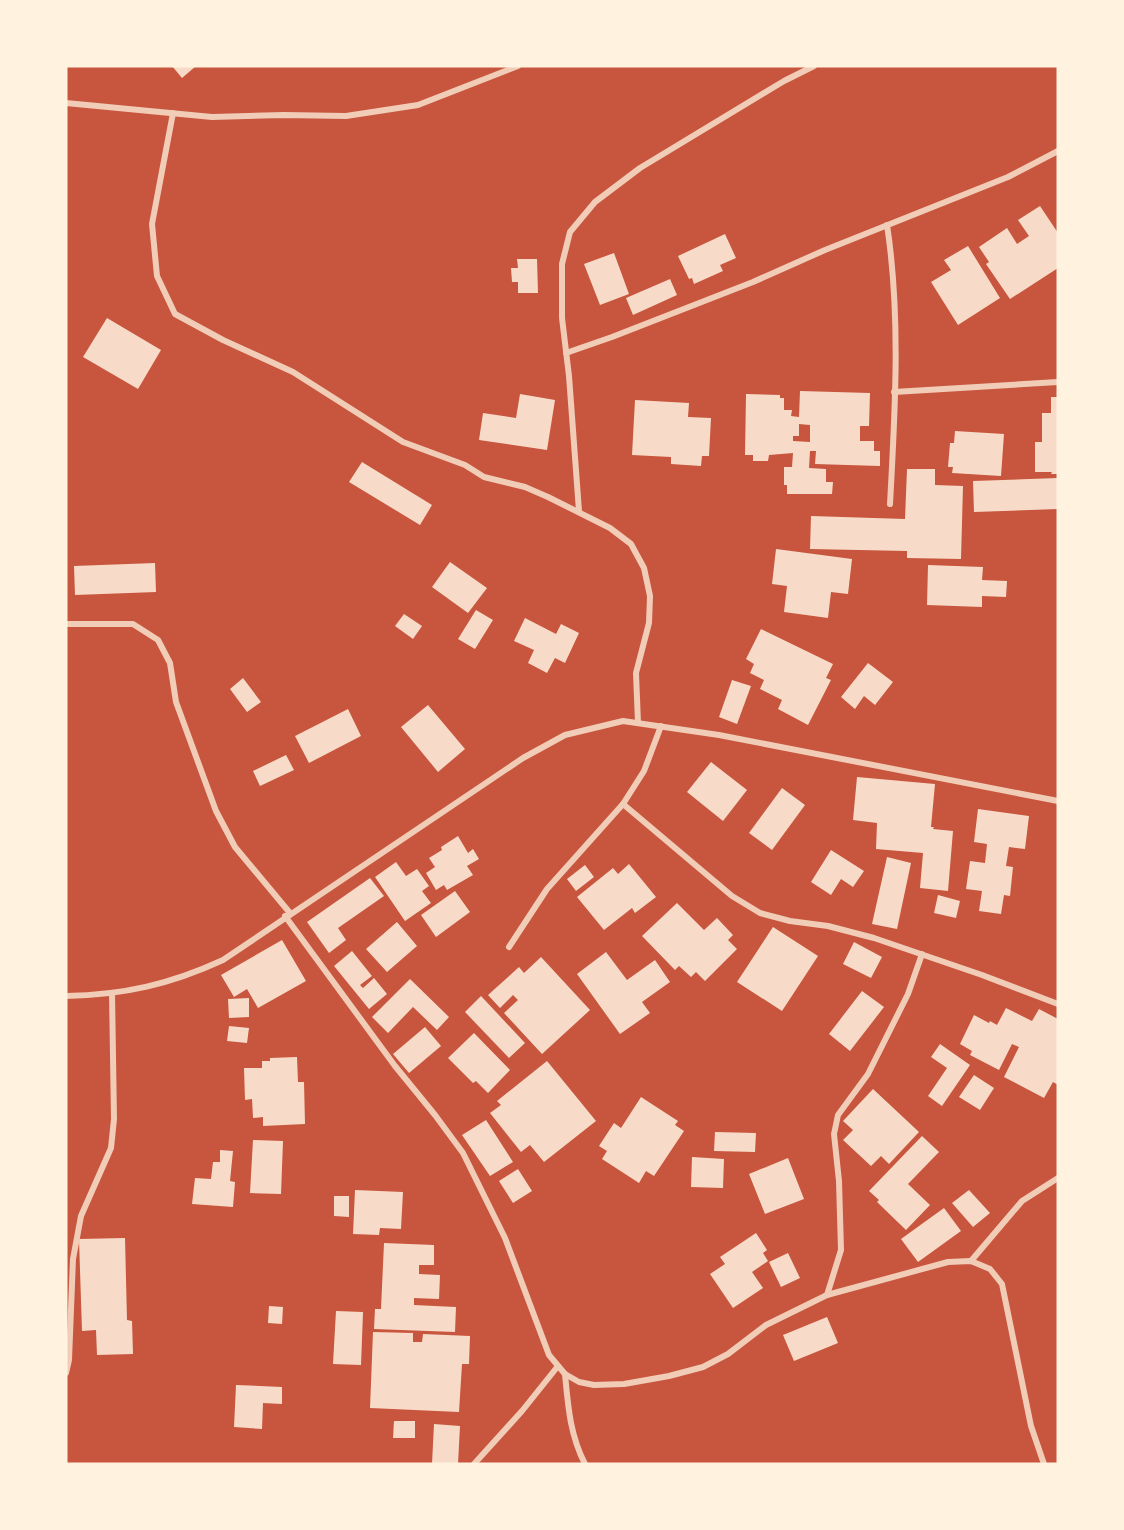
<svg xmlns="http://www.w3.org/2000/svg" width="1124" height="1530" font-family="'Roboto Condensed',sans-serif">
<rect width="100%" height="100%" fill="#c8553d"/>
<g fill="#f7dbc8" fill-rule="evenodd">
<polygon points="172,66 196,66 182,78"/>
<polygon points="1040,206 1058,233 1058,268 1010,299 986,264 989,262 979,247 1007,228 1017,244 1029,236 1018,220"/>
<polygon points="725,234 736,258 720,265 723,271 694,284 692,278 689,279 678,256"/>
<polygon points="968,246 1000,298 958,325 931,282 951,270 944,260"/>
<polygon points="614,253 629,294 600,305 584,264"/>
<polygon points="517,259 537,259 538,293 518,293 518,282 512,282 511,268 518,268"/>
<polygon points="670,279 677,295 633,315 626,298"/>
<polygon points="107,318 161,350 138,389 83,357"/>
<path d="M800 391 870 393 869 426H860V441H874V451H880V466L815 464 816 451H810L809 468 826 469V482H833L832 494H787V485H784V467H792L793 453 769 455 768 461H753V455H745L746 394 780 395V398H784V410H792L791 416 799 417ZM799 424 810 425V442L793 441V436H799Z"/>
<polygon points="520,394 555,400 547,450 479,440 483,413 516,418"/>
<polygon points="1051,397 1058,397 1058,474 1051,474 1052,472 1035,472 1035,442 1042,442 1042,413 1051,413"/>
<polygon points="635,400 689,403 688,417 711,418 709,456 702,456 701,466 671,464 671,457 632,455"/>
<polygon points="955,431 1004,434 1001,476 952,473 953,467 948,467 950,443 954,443"/>
<polygon points="362,462 432,505 420,525 349,482"/>
<polygon points="907,469 935,469 935,485 963,486 961,559 907,558 907,551 810,549 811,516 905,519"/>
<polygon points="1058,478 1058,509 974,512 973,481"/>
<polygon points="776,549 852,559 848,594 831,592 828,618 784,612 787,586 772,584"/>
<polygon points="450,562 487,588 468,613 432,587"/>
<polygon points="155,563 156,592 75,595 74,566"/>
<polygon points="928,565 983,567 982,580 1007,581 1006,597 982,596 982,607 927,605"/>
<polygon points="476,610 493,620 475,649 458,639"/>
<polygon points="404,614 422,626 413,639 395,626"/>
<polygon points="525,618 556,634 561,624 579,633 565,663 555,658 547,673 528,663 534,650 514,641"/>
<polygon points="761,629 833,664 826,678 831,680 808,725 778,709 782,700 760,689 764,680 750,673 754,664 746,659"/>
<polygon points="868,663 893,682 875,705 864,696 855,709 841,697"/>
<polygon points="243,678 261,702 247,712 230,689"/>
<polygon points="732,680 751,686 737,724 719,717"/>
<polygon points="428,705 465,749 438,772 401,727"/>
<polygon points="348,709 361,736 309,763 295,736"/>
<polygon points="286,755 294,770 260,786 253,771"/>
<polygon points="711,762 747,790 723,821 687,792"/>
<polygon points="857,777 935,784 931,827 934,827 933,829 953,831 948,891 920,888 923,853 876,849 877,823 853,820"/>
<polygon points="782,788 805,805 772,850 749,833"/>
<polygon points="978,809 1029,816 1025,849 1009,847 1006,866 1013,867 1010,896 1004,895 1001,914 979,911 982,891 966,889 970,861 985,863 987,844 974,842"/>
<polygon points="458,836 468,853 473,849 479,859 467,866 473,875 447,890 444,885 436,890 426,873 435,867 429,858 442,850 441,847"/>
<polygon points="831,850 864,871 853,887 841,879 831,895 811,882"/>
<polygon points="887,857 911,863 897,929 872,924"/>
<polygon points="396,862 406,876 417,869 429,886 422,891 431,903 405,921 375,877"/>
<polygon points="629,864 656,897 635,913 632,908 604,930 577,897 613,868 618,874"/>
<polygon points="585,865 594,877 576,891 567,879"/>
<polygon points="370,878 384,896 338,928 346,940 329,953 307,922"/>
<polygon points="455,891 470,912 436,937 421,915"/>
<polygon points="938,895 960,901 956,918 934,913"/>
<polygon points="677,903 704,930 717,918 733,935 728,940 737,949 705,981 696,972 691,977 679,966 675,970 642,936"/>
<polygon points="397,922 417,946 387,972 366,949"/>
<polygon points="773,927 818,956 782,1011 737,982"/>
<polygon points="282,940 306,981 258,1008 247,989 234,997 221,975"/>
<polygon points="854,942 882,957 871,978 843,964"/>
<polygon points="352,951 372,976 360,985 363,988 374,978 387,994 369,1009 334,966"/>
<polygon points="606,952 627,980 655,960 670,982 642,1002 650,1013 620,1034 577,974"/>
<polygon points="541,957 590,1010 542,1054 504,1013 518,1000 513,995 500,1008 488,995 519,967 524,973"/>
<polygon points="410,979 449,1017 437,1030 413,1007 388,1033 372,1017"/>
<polygon points="862,991 884,1007 850,1051 829,1034"/>
<polygon points="481,996 525,1043 509,1058 465,1012"/>
<polygon points="249,998 249,1017 229,1018 228,999"/>
<polygon points="1006,1008 1032,1021 1039,1009 1058,1019 1058,1085 1053,1082 1044,1098 1004,1077 1019,1047 1012,1044 999,1070 970,1055 972,1051 960,1044 974,1015 989,1023 990,1021 997,1025"/>
<polygon points="229,1026 249,1028 247,1043 227,1041"/>
<polygon points="425,1027 441,1046 409,1073 393,1054"/>
<polygon points="474,1033 510,1070 488,1093 476,1081 473,1083 448,1058"/>
<polygon points="940,1044 970,1065 942,1106 928,1096 947,1068 931,1057"/>
<polygon points="297,1057 298,1082 304,1082 305,1124 263,1126 263,1117 253,1118 252,1099 245,1100 244,1068 262,1068 262,1061 270,1061 270,1058"/>
<polygon points="547,1061 596,1121 544,1162 530,1145 521,1152 490,1113 501,1105 497,1101"/>
<polygon points="974,1075 994,1088 980,1110 959,1097"/>
<polygon points="873,1089 919,1132 889,1164 881,1156 871,1166 843,1140 853,1130 843,1121"/>
<polygon points="641,1097 678,1121 675,1125 684,1131 654,1176 646,1171 639,1183 602,1159 607,1151 599,1146 614,1123 621,1128"/>
<polygon points="486,1120 513,1162 490,1176 462,1135"/>
<polygon points="715,1132 756,1133 755,1152 714,1151"/>
<polygon points="922,1136 939,1152 908,1184 930,1205 906,1230 877,1202 879,1200 869,1191"/>
<polygon points="253,1140 283,1141 281,1194 250,1193"/>
<polygon points="220,1150 233,1151 230,1181 235,1182 233,1207 192,1204 195,1178 211,1179 213,1162 220,1162"/>
<polygon points="692,1157 724,1159 723,1188 691,1187"/>
<polygon points="788,1158 804,1199 765,1214 749,1174"/>
<polygon points="518,1169 532,1191 513,1203 499,1181"/>
<polygon points="355,1190 403,1192 401,1229 380,1228 379,1235 353,1234"/>
<polygon points="969,1190 990,1213 973,1227 952,1203"/>
<polygon points="334,1196 349,1196 349,1217 334,1216"/>
<polygon points="944,1208 961,1231 918,1262 901,1239"/>
<polygon points="756,1233 767,1250 763,1253 768,1261 752,1272 763,1288 733,1308 710,1274 725,1264 720,1257"/>
<polygon points="125,1238 127,1320 132,1321 133,1354 97,1355 96,1330 82,1331 79,1239"/>
<polygon points="384,1243 434,1245 434,1265 419,1265 419,1274 440,1275 439,1299 414,1298 414,1305 456,1307 455,1332 374,1329 375,1309 381,1309"/>
<polygon points="788,1253 800,1278 781,1287 769,1262"/>
<polygon points="269,1306 283,1307 282,1324 268,1323"/>
<polygon points="336,1311 363,1312 361,1365 333,1364"/>
<polygon points="827,1317 838,1343 794,1361 783,1335"/>
<polygon points="373,1332 413,1333 413,1342 422,1342 423,1334 470,1336 469,1364 462,1364 459,1412 370,1408"/>
<polygon points="236,1385 282,1387 282,1404 263,1403 262,1429 234,1427"/>
<polygon points="394,1421 415,1421 415,1438 393,1438"/>
<polygon points="434,1424 460,1426 458,1464 432,1464"/>
</g>
<g fill="none" stroke-linecap="round" stroke-linejoin="round">
<g stroke="#f1ccb7" stroke-width="6">
<polyline points="66,103 212,117 284,115 346,116 418,105 518,66"/>
<polyline points="173,113 152,224 157,276 175,314 223,340 293,372 403,442 465,465 484,477 525,487 548,497 610,528 631,544 644,568 650,596 649,623 636,673 638,723"/>
<path d="M887 225C901 316 895 413 890 504"/>
<polyline points="566,353 612,337 753,282 825,250 1008,177 1058,151"/>
<polyline points="894,392 1058,382"/>
<polyline points="579,511 569,376 562,318 562,264 570,232 595,202 640,168 784,81 814,66"/>
<polyline points="66,624 133,624 158,640 170,663 176,702 216,811 235,847 290,913"/>
<polyline points="623,804 732,896 760,913 790,921 828,926 874,938 982,975 1058,1004"/>
<polyline points="285,916 395,1066 435,1115 463,1153 505,1238 549,1355 565,1374 579,1382 594,1385 624,1384 669,1376 703,1367 728,1354 766,1325 827,1295 948,1262 971,1261 990,1269 1002,1284 1031,1426 1044,1464"/>
<polyline points="509,947 547,889 623,804 644,771 661,726"/>
<path d="M66 996C124 995 171 984 223 960L523 758 565 735 623 721 719 735 1058 801"/>
<polyline points="971,1261 1022,1201 1058,1178"/>
<polyline points="827,1295 841,1250 839,1181 834,1134 838,1115 868,1074 908,994 922,954"/>
<polyline points="66,1373 69,1360 73,1259 81,1216 111,1148 114,1119 112,993"/>
<path d="M565 1374C568 1406 570 1435 585 1464"/>
<polyline points="474,1464 522,1411 558,1366"/>
</g>
</g>
<rect width="1124" height="1530" fill="none" stroke="#fff3e0" stroke-width="135"/>
</svg>
